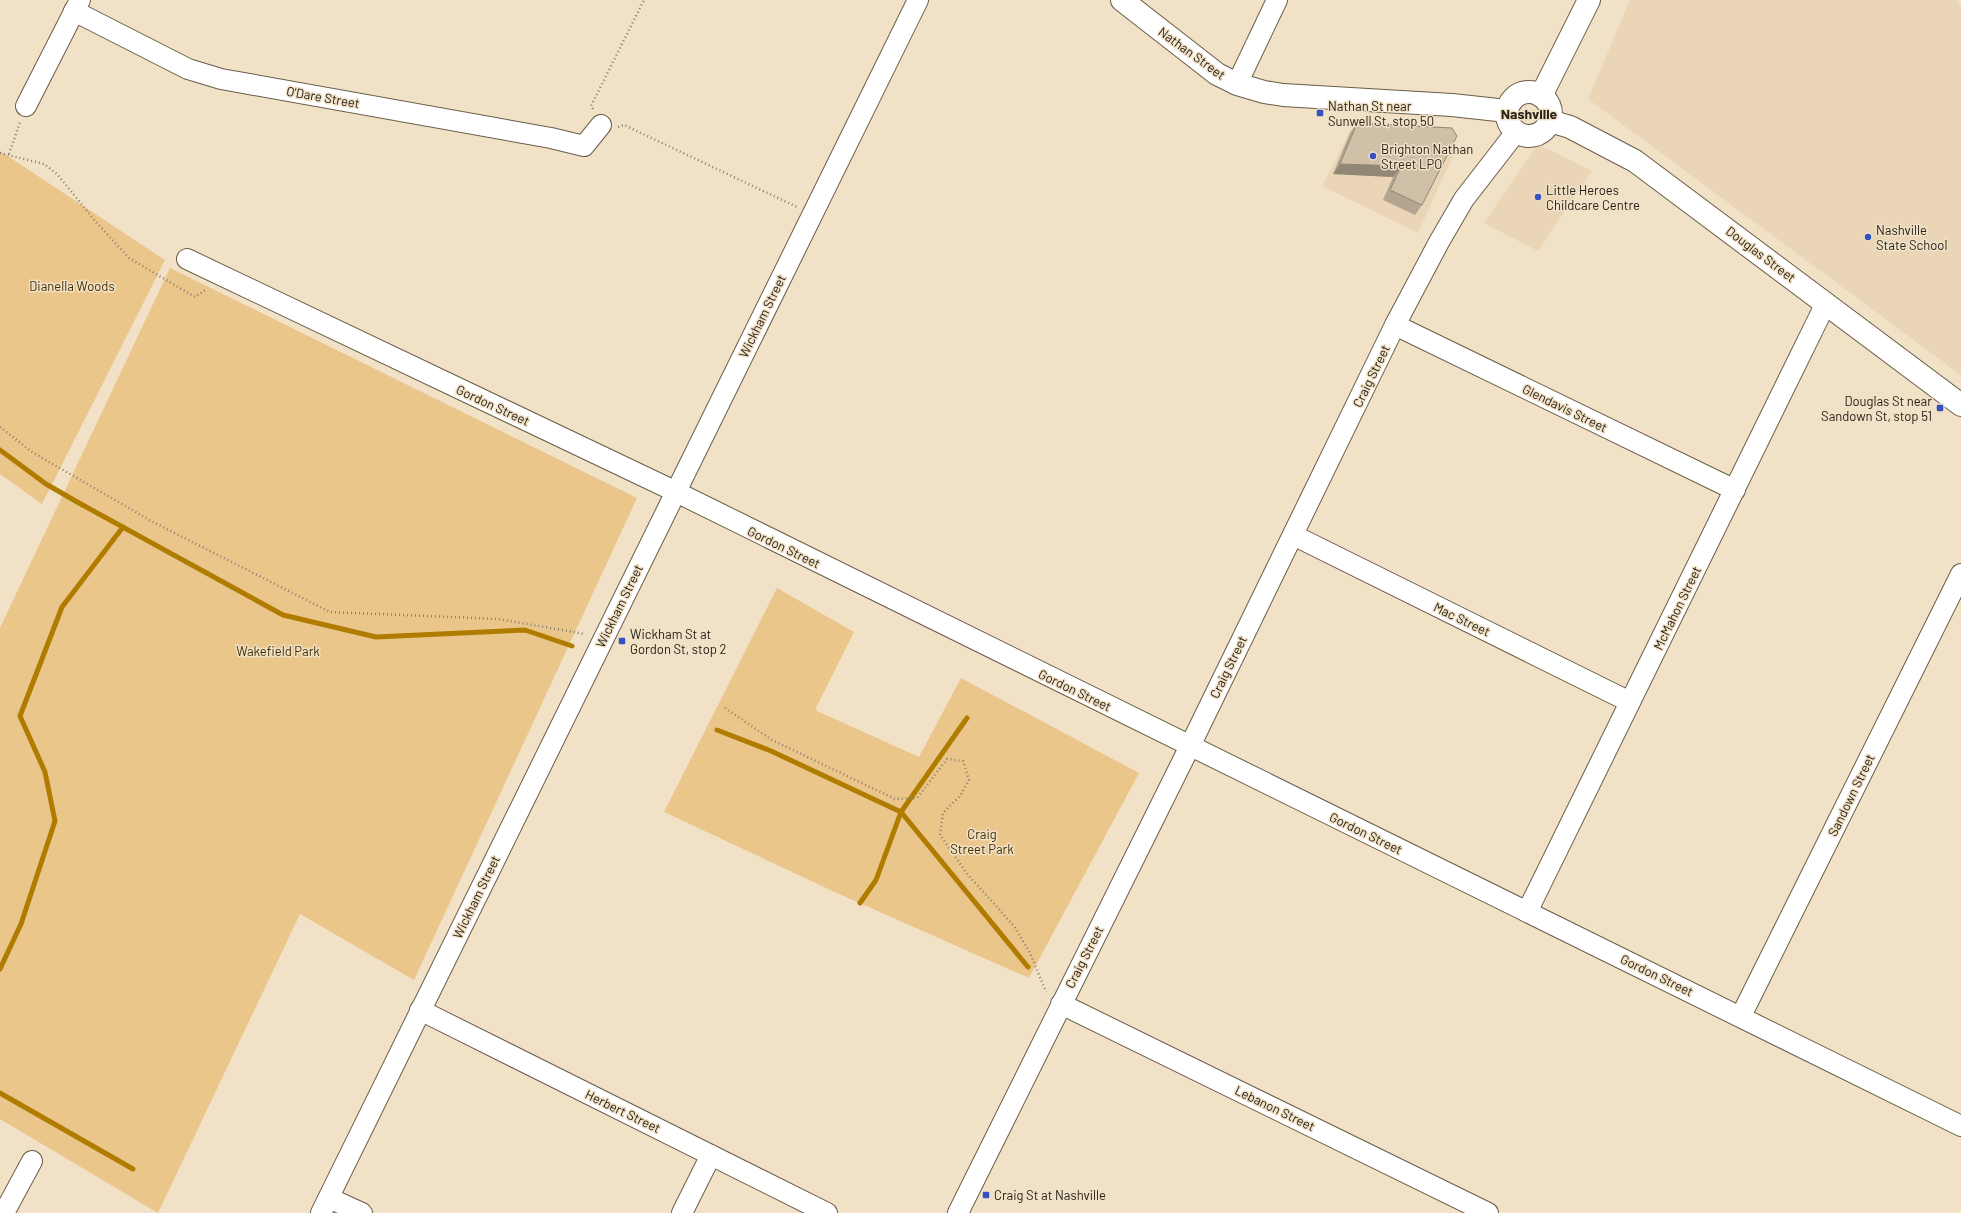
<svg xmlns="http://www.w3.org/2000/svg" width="1961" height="1213" font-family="Barlow,sans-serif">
<rect width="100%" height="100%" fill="#f1e1c7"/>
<g fill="#ead6b6">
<polygon points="1630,0 1956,0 1961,5 1961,375 1588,99"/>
<polygon points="1351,129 1445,135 1455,151 1418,233 1322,186"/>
<polygon points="1538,144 1592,171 1538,251 1484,223"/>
</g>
<g fill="#ebc68b">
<polygon points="0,151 165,260 42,504 0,474"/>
<polygon points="170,268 637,498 414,980 300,914 158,1213 0,1119 0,628"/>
<polygon points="777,588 854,632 815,710 919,757 961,678 1139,773 1029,978 837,893 664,812"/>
</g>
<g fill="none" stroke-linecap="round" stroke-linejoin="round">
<g stroke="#b07c00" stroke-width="5">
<polyline points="0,450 46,484 79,503 283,615 376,637 525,630 572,646"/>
<polyline points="717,730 771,751 901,812 1028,967"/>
<polyline points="860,903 876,880 901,812 967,718"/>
<polyline points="0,969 21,924 55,821 45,772 20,716 62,607 123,527"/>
<polyline points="0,1093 133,1169"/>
</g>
<g stroke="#6a5d47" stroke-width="22">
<g id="minor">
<polyline points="74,11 188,69 221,79 551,138 584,146 601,125"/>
<polyline points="1237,84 1277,0"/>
<polyline points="26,106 80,0"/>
<polyline points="187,259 666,487 1961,1126"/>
<polyline points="1395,325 1735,490"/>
<polyline points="1293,535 1630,702"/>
<polyline points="1527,912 1826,303"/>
<polyline points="1061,1004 1488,1213"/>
<polyline points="420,1010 827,1213"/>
<polyline points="1741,1016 1961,574"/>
<polyline points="329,1198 362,1213"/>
<polyline points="4,1213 32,1161"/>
<polyline points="321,1213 918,0"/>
<polyline points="682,1213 711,1155"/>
<polyline points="958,1213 1190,746 1395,325 1439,242 1464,199 1516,132"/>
</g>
</g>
<g stroke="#6a5d47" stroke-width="24">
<g id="tertiary">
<polyline points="1122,0 1217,74 1237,84 1264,92 1283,95 1452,105 1507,111"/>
<circle cx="1529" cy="114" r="22"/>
<polyline points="1541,96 1589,0"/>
<polyline points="1550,121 1570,127 1635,161 1961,405"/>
</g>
</g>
<g stroke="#897e6d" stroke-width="2.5" stroke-dasharray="1 3" stroke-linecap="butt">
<polyline points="593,109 591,106 644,0"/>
<polyline points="618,127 624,125 797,207"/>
<polyline points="0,153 44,164 57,174 96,222 129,258 195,297 207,289"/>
<polyline points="9,154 20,122"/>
<polyline points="0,427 32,452 153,522 330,612 498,619 585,634"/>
<polyline points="725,708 772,740 895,799 917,798 947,759 963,761 969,780 960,796 943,813 940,835 968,875 1014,926 1030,953 1046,992"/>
</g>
<use href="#minor" stroke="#fff" stroke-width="20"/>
<use href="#tertiary" stroke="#fff" stroke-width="22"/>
</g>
<polygon fill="#b3a590" points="1357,123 1452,128 1422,205 1415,215 1383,200 1393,177 1333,174 1350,133"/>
<polygon fill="#928676" points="1340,164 1401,166 1393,177 1333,174"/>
<polygon fill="#d0c0a8" stroke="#928676" points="1357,123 1452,128 1457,136 1422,205 1390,190 1401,166 1340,164"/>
<g fill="#3450c1" stroke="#f1e1c7" stroke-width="1.5">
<rect x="1316" y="109" width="8" height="8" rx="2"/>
<circle cx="1373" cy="156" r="4"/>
<circle cx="1538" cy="197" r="4"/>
<circle cx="1868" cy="237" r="4"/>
<rect x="1936" y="404" width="8" height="8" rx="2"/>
<rect x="618" y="637" width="8" height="8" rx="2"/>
<rect x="982" y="1191" width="8" height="8" rx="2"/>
</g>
<g text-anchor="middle" stroke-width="3" stroke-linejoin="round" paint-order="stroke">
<g font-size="13" fill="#282219" stroke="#f1e1c7">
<text transform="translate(1192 53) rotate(36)" y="5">Nathan Street</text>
<text transform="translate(323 97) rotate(10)" y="5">O'Dare Street</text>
<text transform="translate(1761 254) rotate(37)" y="5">Douglas Street</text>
<text transform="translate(762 316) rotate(-64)" y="5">Wickham Street</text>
<text transform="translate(1371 376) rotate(-64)" y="5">Craig Street</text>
<text transform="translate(493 405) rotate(25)" y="5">Gordon Street</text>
<text transform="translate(1565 408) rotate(26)" y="5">Glendavis Street</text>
<text transform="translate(784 547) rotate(26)" y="5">Gordon Street</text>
<text transform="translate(619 606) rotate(-64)" y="5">Wickham Street</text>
<text transform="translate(1677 608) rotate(-64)" y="5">McMahon Street</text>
<text transform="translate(1462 619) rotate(26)" y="5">Mac Street</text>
<text transform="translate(1228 667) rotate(-64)" y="5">Craig Street</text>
<text transform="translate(1075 690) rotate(26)" y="5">Gordon Street</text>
<text transform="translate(1851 795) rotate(-64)" y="5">Sandown Street</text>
<text transform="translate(1366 833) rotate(26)" y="5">Gordon Street</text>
<text transform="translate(476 897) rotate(-64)" y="5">Wickham Street</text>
<text transform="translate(1084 957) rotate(-63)" y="5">Craig Street</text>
<text transform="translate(1657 975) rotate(26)" y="5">Gordon Street</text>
<text transform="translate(1275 1108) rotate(26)" y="5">Lebanon Street</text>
<text transform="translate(623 1111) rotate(26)" y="5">Herbert Street</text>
</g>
<g font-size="13" fill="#282219" stroke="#f1e1c7" text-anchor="start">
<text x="1328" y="111">Nathan St near<tspan x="1328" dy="15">Sunwell St, stop 50</tspan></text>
<text x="1381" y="154">Brighton Nathan<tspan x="1381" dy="15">Street LPO</tspan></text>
<text x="1546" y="195">Little Heroes<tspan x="1546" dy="15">Childcare Centre</tspan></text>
<text x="1876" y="235">Nashville<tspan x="1876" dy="15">State School</tspan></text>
<text x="1932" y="406" text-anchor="end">Douglas St near<tspan x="1932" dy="15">Sandown St, stop 51</tspan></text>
<text x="630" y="639">Wickham St at<tspan x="630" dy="15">Gordon St, stop 2</tspan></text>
<text x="994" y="1200">Craig St at Nashville</text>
</g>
<g font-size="13" fill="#442f03" stroke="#f1e1c7">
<text x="72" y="291">Dianella Woods</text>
<text x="278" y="656">Wakefield Park</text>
<text x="982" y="839">Craig<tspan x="982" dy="15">Street Park</tspan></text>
</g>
<g font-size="14" font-weight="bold" fill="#282219" stroke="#f1e1c7">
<text x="1529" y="119">Nashville</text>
</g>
</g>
</svg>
